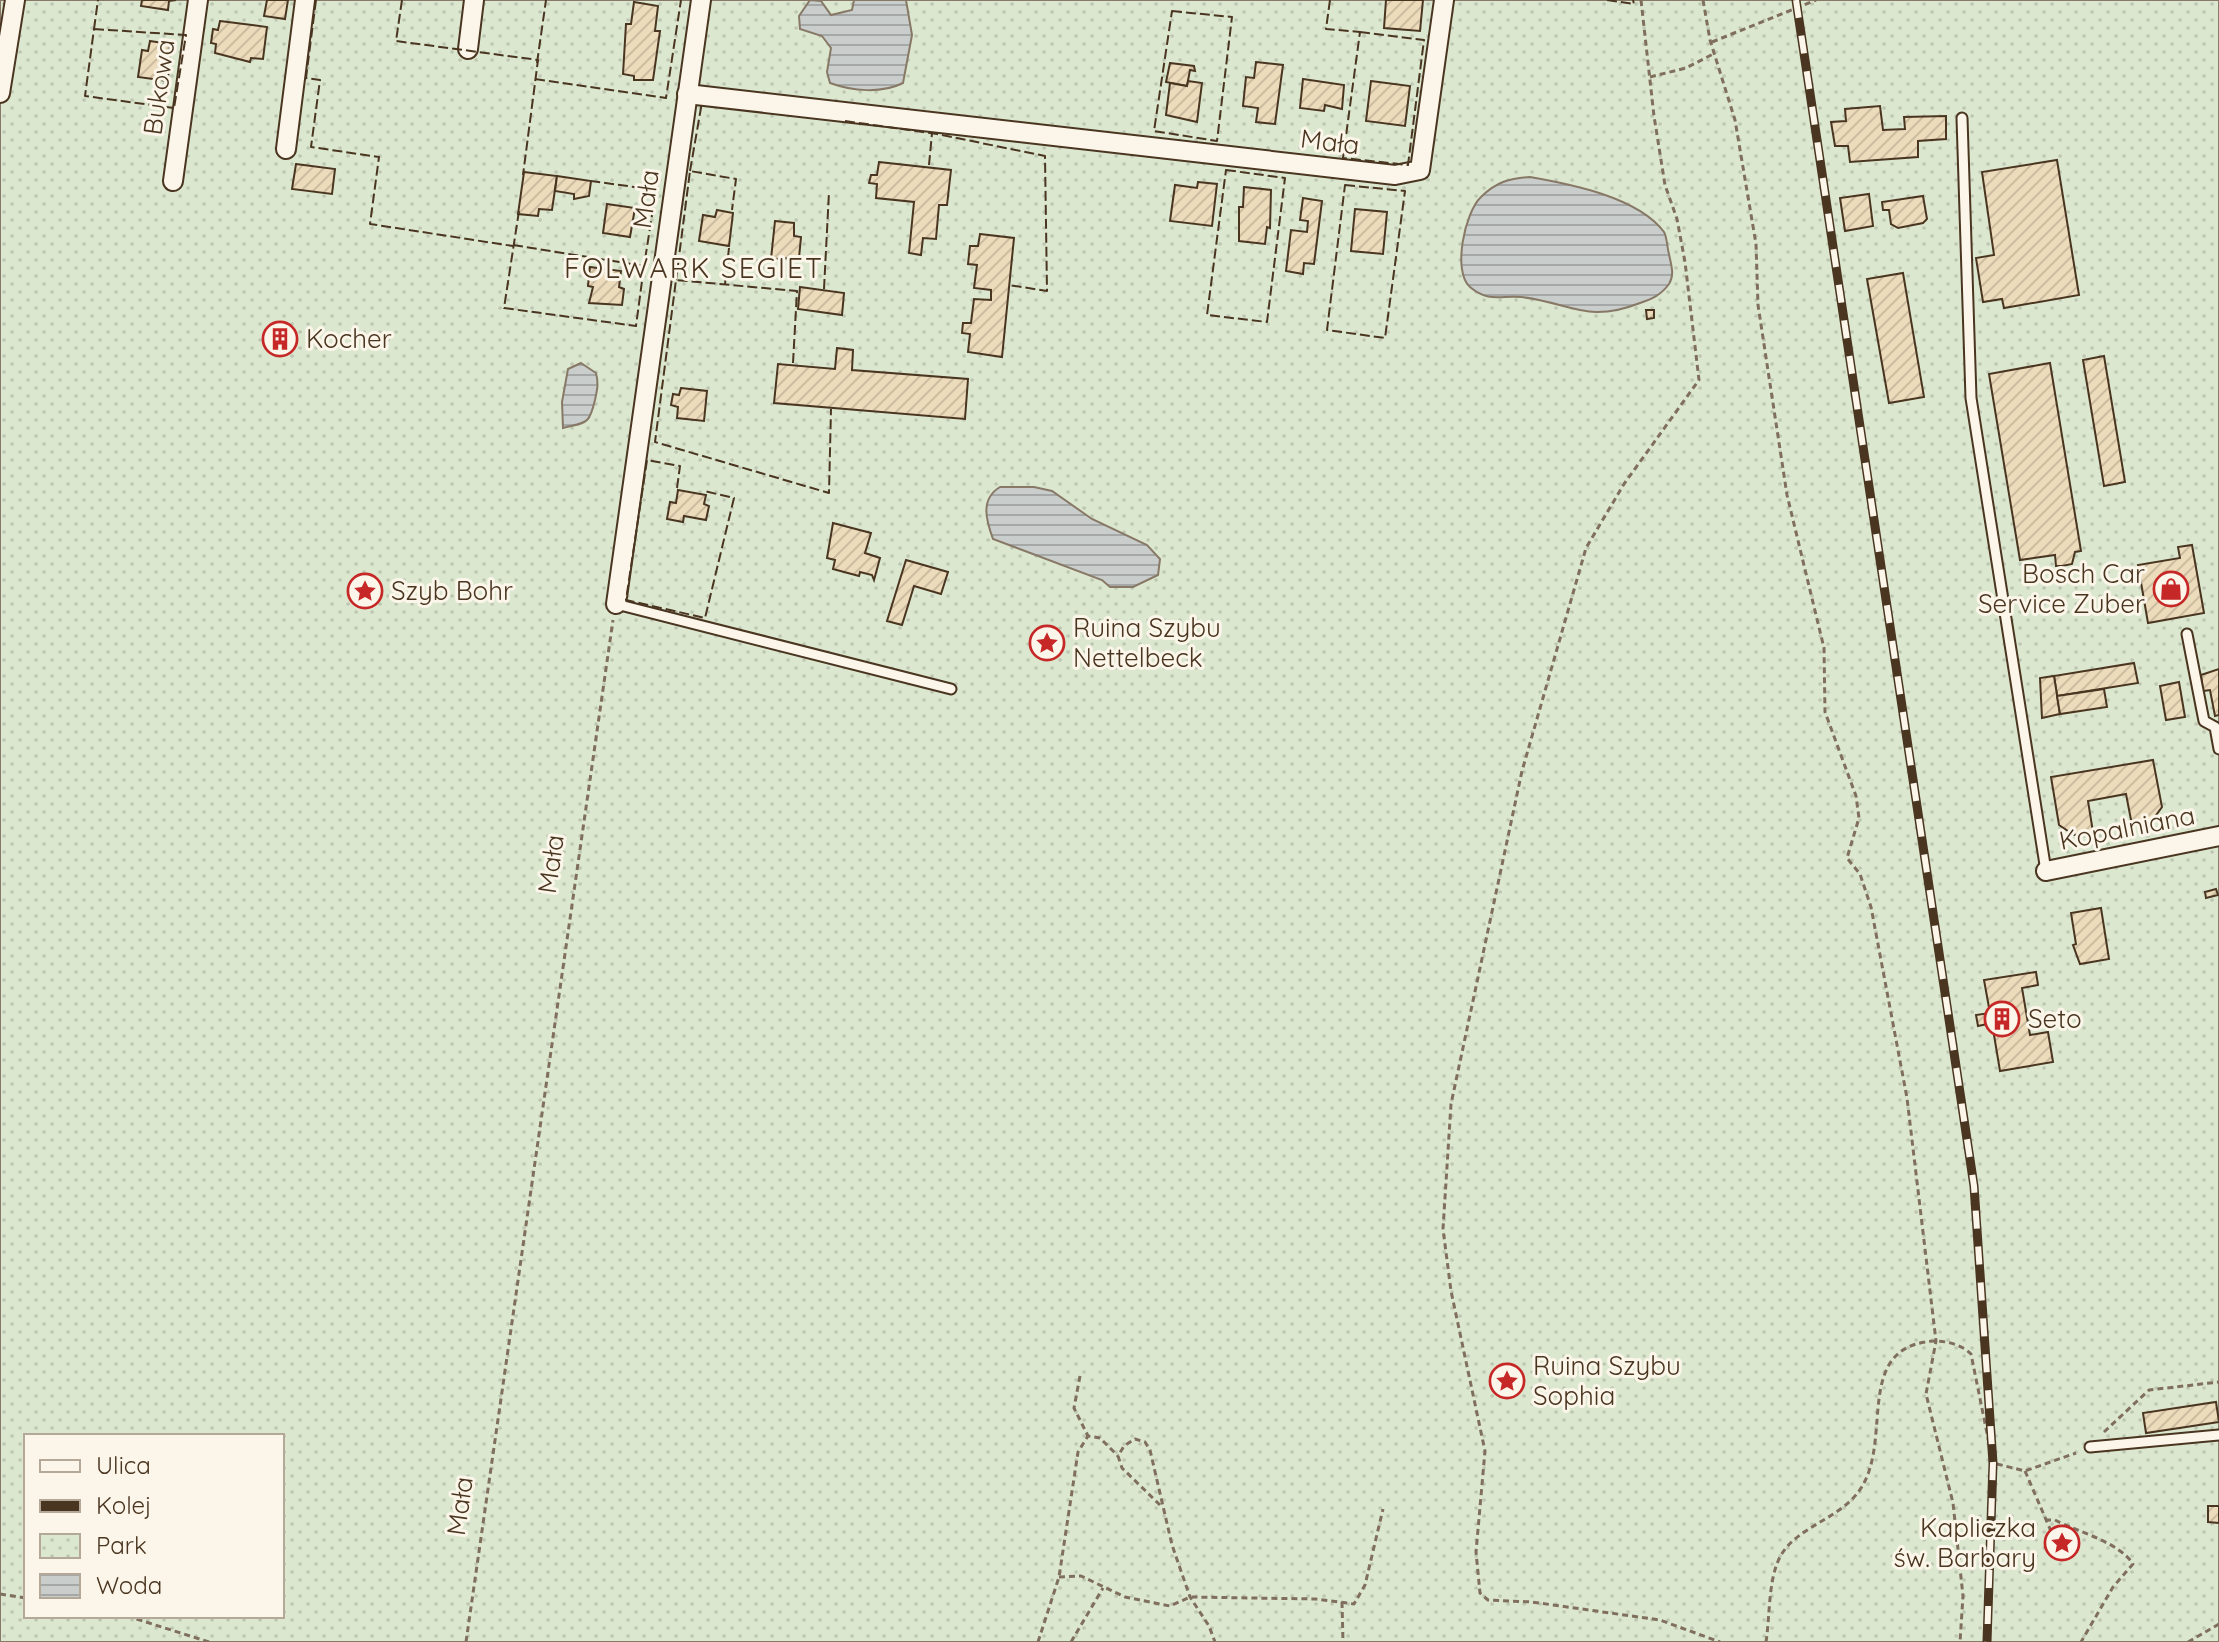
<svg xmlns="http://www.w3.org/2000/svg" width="2219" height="1642" font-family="Quicksand,sans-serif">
<defs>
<pattern id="park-dots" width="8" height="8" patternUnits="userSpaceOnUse" patternTransform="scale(2)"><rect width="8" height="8" fill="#dce7d0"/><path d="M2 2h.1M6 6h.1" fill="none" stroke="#bec7b2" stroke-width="1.8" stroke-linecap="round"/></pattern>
<pattern id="water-rules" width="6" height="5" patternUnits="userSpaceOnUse" patternTransform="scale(2)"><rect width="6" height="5" fill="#c9cecd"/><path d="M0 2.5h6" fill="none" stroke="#a5a8a6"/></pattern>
<pattern id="building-hatch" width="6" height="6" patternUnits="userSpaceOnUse" patternTransform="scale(2)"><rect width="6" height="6" fill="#ecdcbc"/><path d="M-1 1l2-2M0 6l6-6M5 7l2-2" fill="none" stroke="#ccbda1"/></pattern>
</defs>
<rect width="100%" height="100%" fill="#fbf6e9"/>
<path fill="url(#park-dots)" stroke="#887966" stroke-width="2" fill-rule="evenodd" d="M0 0H2219V1642H0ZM26 1436H282V1616H26Z"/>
<g fill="url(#water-rules)" stroke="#887966" stroke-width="2">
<path d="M810 0 821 1 831 15 852 10 854 0H906L912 35 903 83C881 94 852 91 830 83L827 72 831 48 822 36 800 29 799 16Z"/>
<path d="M1530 177C1570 184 1638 197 1664 232 1667 237 1667 247 1669 254 1671 265 1675 274 1669 284 1661 295 1652 299 1640 303 1586 324 1572 303 1521 297 1501 295 1489 303 1470 287 1452 271 1465 212 1481 197 1496 182 1510 178 1530 177Z"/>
<path d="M581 363 596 373C599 384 597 390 595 400 589 425 587 422 563 428L562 402 568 369Z"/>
<path d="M1000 487H1034L1052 491 1092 519 1147 545 1160 559 1158 575 1133 587H1110L1102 580 993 539C986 520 980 499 1000 487Z"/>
</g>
<g fill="url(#building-hatch)" stroke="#4a3520" stroke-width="2">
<polygon points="142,0 176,0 169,1 168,10 141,6"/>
<polygon points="267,0 288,0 285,19 264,16"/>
<polygon points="1386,0 1423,0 1420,31 1384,28"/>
<polygon points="634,2 658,6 655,31 660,31 653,80 634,80 634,76 623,74 626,24 631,24"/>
<polygon points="220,21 267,27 263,59 251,58 250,62 215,53 216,44 211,43 213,29 218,30"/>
<polygon points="150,41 170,44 168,81 138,77 142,50 148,51"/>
<polygon points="1256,62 1283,65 1275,124 1256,122 1258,108 1243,106 1246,77 1254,78"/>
<polygon points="1170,63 1194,66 1195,71 1190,70 1187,86 1166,82"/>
<polygon points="1303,79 1344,85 1342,109 1325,105 1324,111 1300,108"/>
<polygon points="1188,81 1202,83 1197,122 1166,115 1170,83 1187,86"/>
<polygon points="1371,81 1410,86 1405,126 1366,121"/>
<polygon points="1880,106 1883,130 1905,129 1904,117 1946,116 1946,139 1918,141 1918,157 1850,162 1848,146 1835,146 1831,122 1846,121 1845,109"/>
<polygon points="2057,160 2079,295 2004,308 2002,299 1983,302 1976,258 1994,255 1982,172"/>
<polygon points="879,162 951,170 947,205 939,205 936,239 923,238 921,255 909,253 914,202 876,198 877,184 869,183 871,175 877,175"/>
<polygon points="296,164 335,169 332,194 292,189"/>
<polygon points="524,172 557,176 552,210 539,209 538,216 518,214"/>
<polygon points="557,176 591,181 589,196 574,199 574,194 555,191"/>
<polygon points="1198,182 1217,184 1212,226 1170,221 1175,185 1197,188"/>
<polygon points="1244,187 1271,190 1270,228 1267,227 1265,244 1239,241 1239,207 1243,207"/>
<polygon points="1869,194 1873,226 1845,231 1840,198"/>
<polygon points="1923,196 1927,219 1923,223 1898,228 1891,224 1889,210 1883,210 1882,202"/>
<polygon points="1303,198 1322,201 1314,264 1304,263 1303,274 1286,271 1291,230 1307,232 1308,221 1300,220"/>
<polygon points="607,204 635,208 630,237 603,233"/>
<polygon points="1355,209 1387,212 1383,254 1351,251"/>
<polygon points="717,210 733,213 729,246 699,241 703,215 715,217"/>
<polygon points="775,221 794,223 794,236 801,237 799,258 771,259"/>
<polygon points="980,234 1014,238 1002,357 968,352 970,334 962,333 963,323 971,323 974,299 991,300 991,290 974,288 977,265 968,264 970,246 978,246"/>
<polygon points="590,267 621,271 619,287 624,289 622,305 589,303 593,287 588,286"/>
<polygon points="1903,273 1924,397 1889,403 1867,279"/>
<polygon points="800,287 844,293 842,315 798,309"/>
<polygon points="1646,310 1654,310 1654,318 1647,319"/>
<polygon points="837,348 853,350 852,370 968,379 965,419 774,403 778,364 835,369"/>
<polygon points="2104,356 2125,482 2104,486 2083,360"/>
<polygon points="2050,363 2081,551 2075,552 2072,564 2062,566 2056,566 2055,555 2020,560 1989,374"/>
<polygon points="681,388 707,391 704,421 677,418 678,407 671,405 673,394 679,395"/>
<polygon points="678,490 706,495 704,504 709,506 706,520 684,516 683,522 667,519 670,502 676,503"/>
<polygon points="833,523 871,533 865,553 880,558 874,580 872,575 860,572 859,576 833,569 835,560 827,558"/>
<polygon points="2192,545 2204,613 2148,623 2138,565 2180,558 2178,547"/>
<polygon points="906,560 948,572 941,594 914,586 902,625 887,621"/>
<polygon points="2134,663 2138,683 2057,696 2054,676"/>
<polygon points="2219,669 2219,715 2215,716 2210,690 2203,691 2201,675"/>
<polygon points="2054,676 2060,714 2042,718 2040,678"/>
<polygon points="2179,682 2185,717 2166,720 2160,686"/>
<polygon points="2104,689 2107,707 2060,714 2057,696"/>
<polygon points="2153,760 2162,807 2151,822 2132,825 2126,794 2088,801 2093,832 2074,835 2059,825 2051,777"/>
<polygon points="2216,889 2218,895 2206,898 2205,892"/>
<polygon points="2101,908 2109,959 2080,964 2073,945 2076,944 2071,913"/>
<polygon points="2036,972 2038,985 2022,988 2030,1035 2048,1032 2053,1062 2000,1071 1992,1023 1978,1026 1976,1015 1990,1013 1984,980"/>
<polygon points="2216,1402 2219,1422 2146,1433 2143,1413"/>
<polygon points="2208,1506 2219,1506 2219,1523 2208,1522"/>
</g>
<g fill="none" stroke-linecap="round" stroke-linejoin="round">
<g stroke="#4a3520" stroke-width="13">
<g id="service">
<polyline points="1962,118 1971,398 2046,871"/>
<polyline points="616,604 951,689"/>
<polyline points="2187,634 2204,721 2215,727 2219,749"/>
<polyline points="2090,1447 2219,1435"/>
</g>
</g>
<g stroke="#4a3520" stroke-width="22">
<g id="minor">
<polyline points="468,49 474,0"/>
<polyline points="0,93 15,0"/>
<polyline points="687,94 1395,175 1420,170 1444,0"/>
<polyline points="286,149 305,0"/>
<polyline points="173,181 198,0"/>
<polyline points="616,604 701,0"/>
<polyline points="2046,871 2219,836"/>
</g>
</g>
<g stroke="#7f6f5c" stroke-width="3" stroke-dasharray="6 4" stroke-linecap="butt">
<polyline points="1641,0 1654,116 1665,185 1677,219 1685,262 1699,380 1624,484 1586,548 1522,771 1451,1104 1443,1229 1451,1291 1485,1451 1476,1552 1480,1593 1488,1600 1532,1602 1660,1620 1720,1642"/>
<polyline points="1703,0 1710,40 1735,120 1756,244 1758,305 1787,495 1824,648 1825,712 1856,796 1859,818 1847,858 1860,874 1871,907 1907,1098 1936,1341 1926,1394 1953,1503 1963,1596 1960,1642"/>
<polyline points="1712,42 1816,0"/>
<polyline points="1650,77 1686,68 1715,53"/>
<polyline points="1080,1376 1074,1408 1088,1436"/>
<polyline points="2104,1432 2149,1390 2219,1382"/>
<polyline points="2025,1471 2057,1545"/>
<polyline points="1160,1505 1122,1468 1118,1456 1124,1446 1135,1439 1145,1442 1150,1450 1172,1545 1190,1597 1209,1626 1215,1642"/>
<path d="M2045 1520H2055C2078 1532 2119 1542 2133 1564L2113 1587 2081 1642"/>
<polyline points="1059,1577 1081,1576 1125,1597 1170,1606 1190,1597 1316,1599 1354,1604 1365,1585 1383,1509"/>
<polyline points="0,1594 26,1598"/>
<polyline points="1342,1602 1343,1642"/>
<polyline points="127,1616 209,1642"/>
<polyline points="466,1642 613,620"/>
<polyline points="1038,1642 1059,1577 1078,1452 1088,1436 1100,1438 1118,1456"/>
<polyline points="1071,1642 1103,1588"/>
<path d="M1766 1642C1770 1617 1768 1580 1780 1557 1797 1524 1847 1519 1865 1481 1889 1432 1859 1353 1925 1342 1940 1339 1960 1343 1971 1354L1993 1463 2025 1471 2076 1453"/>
<polyline points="2188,1642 2219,1624"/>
</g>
<use href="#service" stroke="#fbf6e9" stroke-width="9"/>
<use href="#minor" stroke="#fbf6e9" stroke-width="18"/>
<g stroke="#4a3520" stroke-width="9">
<polyline id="rail" points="1796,0 1974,1186 1993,1463 1987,1642"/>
</g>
<use href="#rail" stroke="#fbf6e9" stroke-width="6" stroke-dasharray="18" stroke-linecap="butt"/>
<g stroke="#4a3520" stroke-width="2" stroke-dasharray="10 4" stroke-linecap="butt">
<polyline points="316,0 306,78 320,80 311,147 379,157 370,224 513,246"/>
<polyline points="402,0 396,41 538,60 523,175"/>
<polyline points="1330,0 1326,29 1360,32"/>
<polyline points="1607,0 1634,4 1633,0"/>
<polygon points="1172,11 1232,17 1217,141 1154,131"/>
<polygon points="94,29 186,35 174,108 85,96"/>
<polyline points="94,29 98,0"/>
<polygon points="1360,32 1424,40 1408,165 1343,158"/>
<polyline points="537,63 546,0"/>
<polyline points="535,79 666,98 681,0"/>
<polyline points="845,121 937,134 1045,156 1047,291 1009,285"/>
<polyline points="929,165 932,133"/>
<polygon points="1226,170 1285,178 1267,322 1207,315"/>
<polyline points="690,171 702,102"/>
<polygon points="1345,185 1405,191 1385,338 1327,330"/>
<polyline points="519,211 504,308 636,326 644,266"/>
<polyline points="513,245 644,266 656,190 591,181"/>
<polyline points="676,280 690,171 736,179 732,210"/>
<polyline points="725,284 729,248"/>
<polyline points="824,289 829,192"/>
<polyline points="793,363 797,291 676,280 655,442 829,493 831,409"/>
<polyline points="677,488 680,466 647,460 626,600 705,618 734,498 704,491"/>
</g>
</g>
<defs>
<g id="building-ring" transform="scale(1.8)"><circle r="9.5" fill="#fbf6e9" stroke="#c62828" stroke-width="1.5"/><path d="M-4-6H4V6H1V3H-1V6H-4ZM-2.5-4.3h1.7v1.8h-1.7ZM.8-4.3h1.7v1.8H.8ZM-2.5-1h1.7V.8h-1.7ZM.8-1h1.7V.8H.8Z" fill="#c62828"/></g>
<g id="shop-ring" transform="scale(1.8)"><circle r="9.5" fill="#fbf6e9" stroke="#c62828" stroke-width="1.5"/><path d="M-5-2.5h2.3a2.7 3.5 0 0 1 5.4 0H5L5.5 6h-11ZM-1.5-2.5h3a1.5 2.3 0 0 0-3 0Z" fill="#c62828"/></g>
<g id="sight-ring" transform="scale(1.8)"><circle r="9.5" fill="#fbf6e9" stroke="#c62828" stroke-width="1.5"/><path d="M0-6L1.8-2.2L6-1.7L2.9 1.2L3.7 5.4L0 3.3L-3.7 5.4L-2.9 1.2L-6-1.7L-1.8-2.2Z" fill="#c62828"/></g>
</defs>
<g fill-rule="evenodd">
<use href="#building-ring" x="280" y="339"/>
<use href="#shop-ring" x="2171" y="589"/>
<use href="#sight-ring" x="365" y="591"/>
<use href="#sight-ring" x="1047" y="643"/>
<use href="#building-ring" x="2002" y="1019"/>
<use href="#sight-ring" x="1507" y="1381"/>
<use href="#sight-ring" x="2062" y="1543"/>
</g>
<g text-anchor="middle" stroke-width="6" stroke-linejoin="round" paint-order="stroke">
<g font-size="26" fill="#4a3520" stroke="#fbf6e9">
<text transform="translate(159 87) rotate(-82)" y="9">Bukowa</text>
<text transform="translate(1330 142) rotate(7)" y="9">Mała</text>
<text transform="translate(646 199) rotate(-82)" y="9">Mała</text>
<text transform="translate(2127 828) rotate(-11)" y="9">Kopalniana</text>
<text transform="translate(551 864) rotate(-82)" y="9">Mała</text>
<text transform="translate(460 1506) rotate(-82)" y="9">Mała</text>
</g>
<g font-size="26" fill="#4a3520" stroke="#fbf6e9" text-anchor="start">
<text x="306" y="348">Kocher</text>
<text x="2145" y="583" text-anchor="end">Bosch Car<tspan x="2145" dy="30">Service Zuber</tspan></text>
<text x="391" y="600">Szyb Bohr</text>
<text x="1073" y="637">Ruina Szybu<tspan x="1073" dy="30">Nettelbeck</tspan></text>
<text x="2028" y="1028">Seto</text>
<text x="1533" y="1375">Ruina Szybu<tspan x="1533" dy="30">Sophia</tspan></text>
<text x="2036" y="1537" text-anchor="end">Kapliczka<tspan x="2036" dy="30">św. Barbary</tspan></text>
</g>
<g font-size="28" letter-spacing="2" fill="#4a3520" stroke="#fbf6e9">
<text x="694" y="278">FOLWARK SEGIET</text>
</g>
</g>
<rect x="24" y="1434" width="260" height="184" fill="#fbf6e9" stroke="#b4a999" stroke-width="2"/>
<rect x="40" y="1460" width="40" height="12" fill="#fbf6e9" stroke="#b4a999" stroke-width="2"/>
<text x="96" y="1474" font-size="24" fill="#4a3520">Ulica</text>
<rect x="40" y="1500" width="40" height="12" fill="#4a3520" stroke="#b4a999" stroke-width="2"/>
<text x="96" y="1514" font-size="24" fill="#4a3520">Kolej</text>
<rect x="40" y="1534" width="40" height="24" fill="url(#park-dots)" stroke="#b4a999" stroke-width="2"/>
<text x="96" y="1554" font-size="24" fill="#4a3520">Park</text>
<rect x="40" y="1574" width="40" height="24" fill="url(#water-rules)" stroke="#b4a999" stroke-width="2"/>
<text x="96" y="1594" font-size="24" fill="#4a3520">Woda</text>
</svg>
